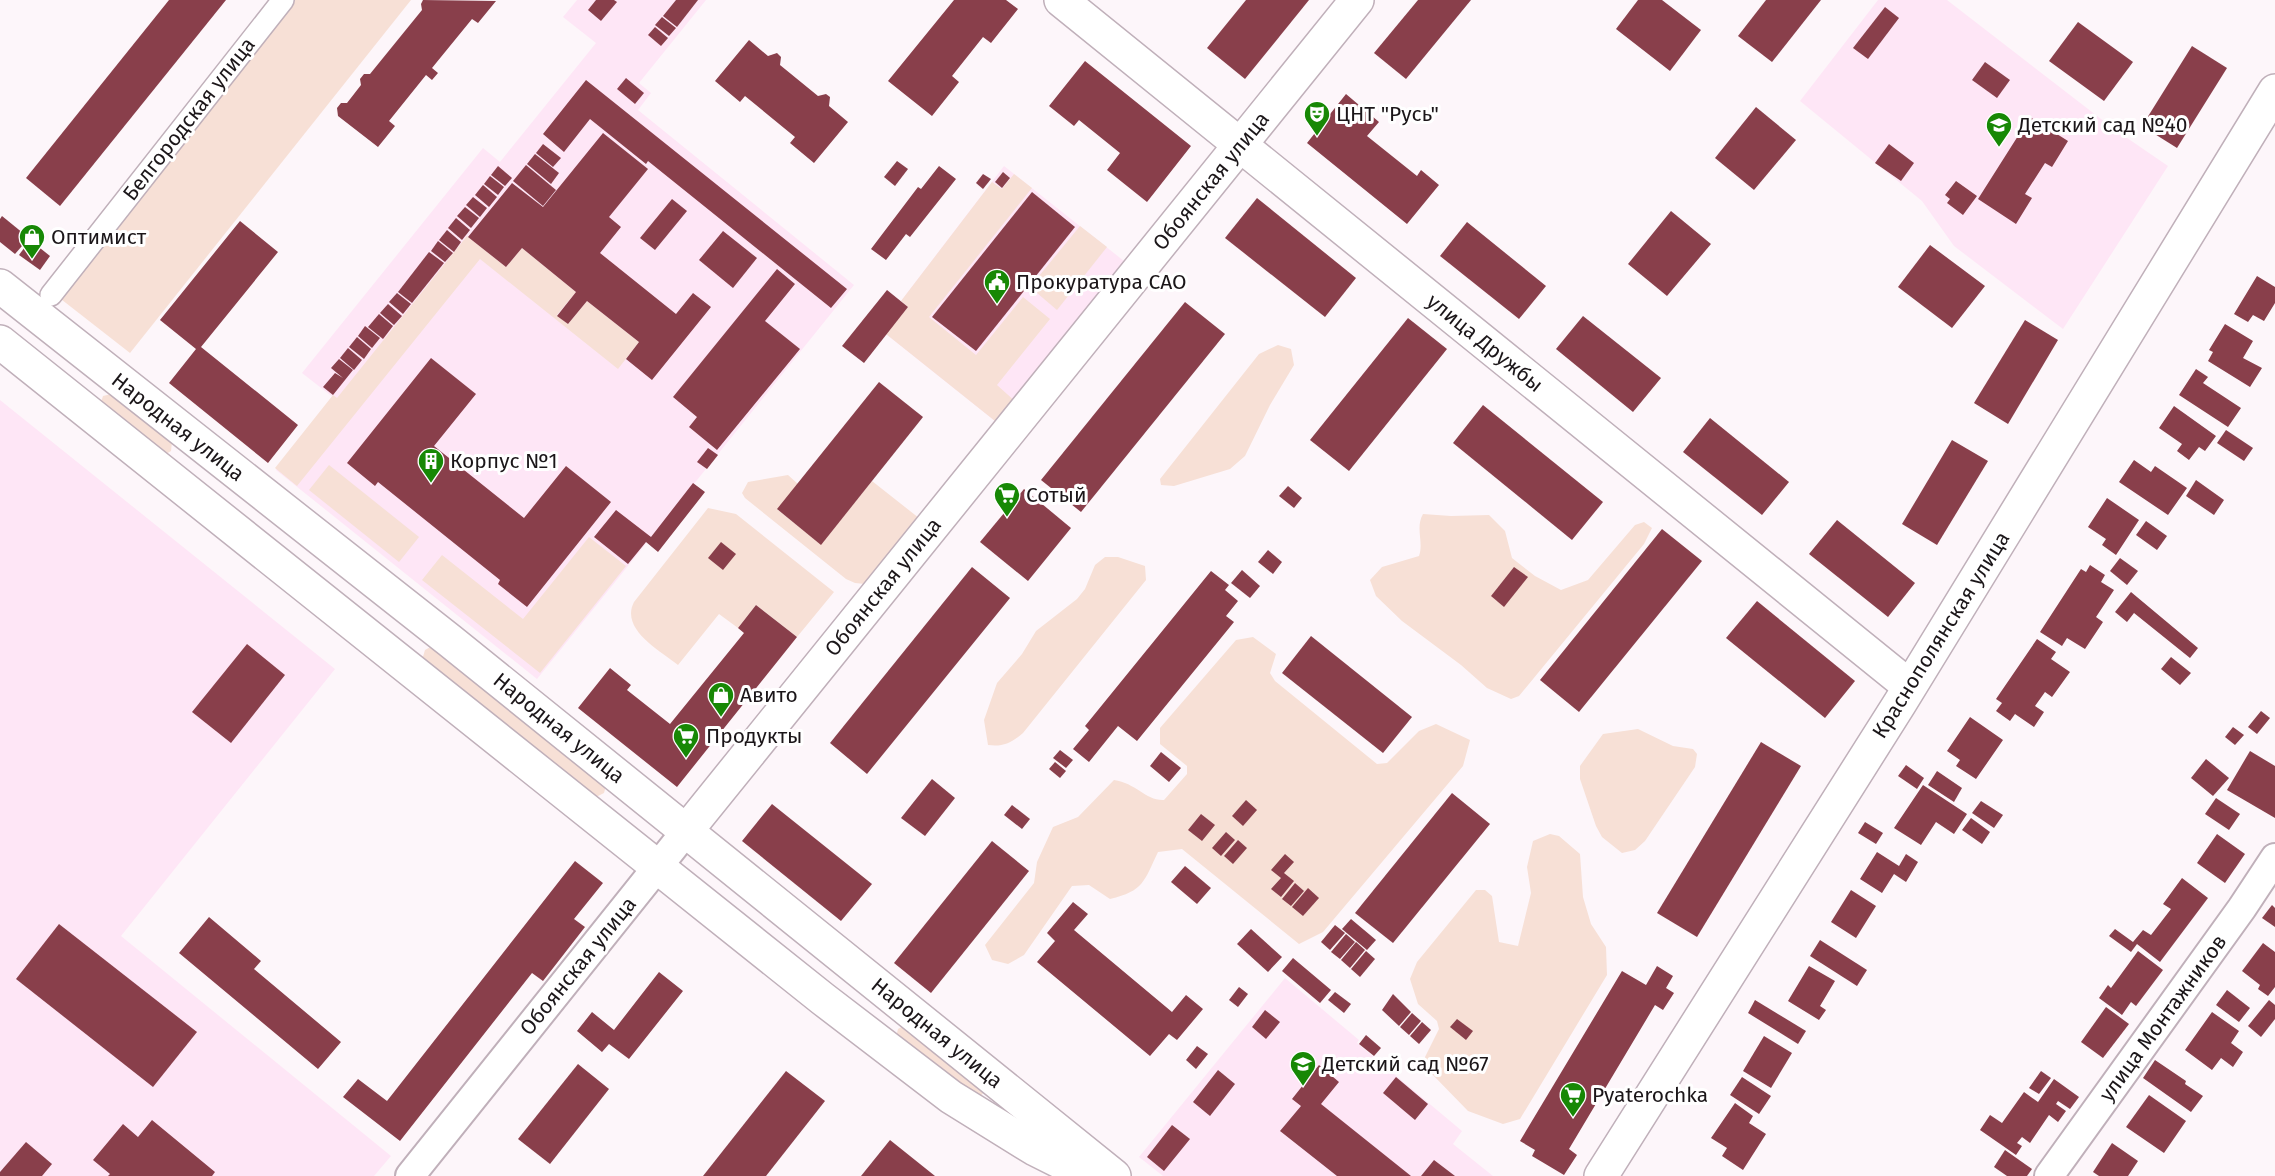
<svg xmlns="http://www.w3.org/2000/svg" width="2275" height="1176" font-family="'Fira Sans',sans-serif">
<rect width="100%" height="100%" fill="#fdf6fa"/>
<g fill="#fee6f6">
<polygon points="577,0 706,0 639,83 651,93 638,110 854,285 537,679 276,470 334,398 302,373 483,148 500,162 596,43 563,17"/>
<polygon points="1878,0 1947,0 2114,129 2168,166 2063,329 1954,246 1922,201 1800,101"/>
<polygon points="1004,166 1129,265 1000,425 886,334 908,307 901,301"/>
<polygon points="0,400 335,669 121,936 391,1156 374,1176 0,1176"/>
<polygon points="1285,978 1359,1040 1357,1043 1462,1131 1453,1144 1493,1176 1163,1176 1139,1157"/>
</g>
<g fill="#f7e0d6">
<polygon points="292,0 411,0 130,353 57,296"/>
<polygon points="1014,174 1032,188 929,317 976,355 1023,297 1050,319 997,385 1017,403 1000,425 886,334 908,307 901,301 992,182 1002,189"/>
<polygon points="1080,226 1107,247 1057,310 1030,287"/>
<polygon points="467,236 506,267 522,248 576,292 557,315 568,324 587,301 639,342 618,369 480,259 297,486 275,468 333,395 337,398"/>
<polygon points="1278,345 1291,349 1294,365 1270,405 1245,456 1230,469 1174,486 1161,485 1160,479 1259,354"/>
<polygon points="111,394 172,442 171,451 166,454 101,402 103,396"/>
<polygon points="329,465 419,537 399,562 309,490"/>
<polygon points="788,475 798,484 778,510 821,544 872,481 924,522 865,584 855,583 846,579 745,498 742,493 748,482"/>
<path d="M708 508 736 514 834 592 797 637 756 605 738 628 719 614 678 665C659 650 620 629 634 602Z"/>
<path d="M1423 514 1451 516 1489 515 1505 531 1512 558 1535 576 1561 590 1588 580 1635 525 1644 522 1652 528 1644 544 1519 696 1511 699 1487 688 1461 665 1402 621 1376 596 1370 580 1382 567 1419 556C1424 542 1415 528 1423 514Z"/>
<polygon points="589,537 626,566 540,673 422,580 442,555 523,619"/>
<path d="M1105 557H1118L1145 566 1146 580 1023 733C1011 743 1003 747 988 745L984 720 997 683 1022 654 1036 631 1077 599 1085 589 1095 565Z"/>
<path d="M1253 637 1276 654 1270 673 1275 681 1377 764 1387 763 1419 731 1436 724 1470 740 1463 766 1323 932 1299 944 1182 849 1158 852C1144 881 1144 891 1110 899L1089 885 1072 886 1024 955 1008 964 992 960 985 945 1034 883 1037 862 1053 827 1078 817 1114 780C1136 783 1146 801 1164 800L1187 774V766L1160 744V728L1236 640Z"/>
<polygon points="434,645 607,782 604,793 594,798 422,660 425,650"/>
<polygon points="1638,729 1673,746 1693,749 1697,754 1695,767 1645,841 1635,850 1622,853 1602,837 1596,826 1580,779 1580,766 1603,734"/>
<polygon points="1550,834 1559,836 1580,854 1583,897 1591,924 1606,947 1607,975 1520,1119 1503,1124 1468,1111 1431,1073 1425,1057 1439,1029 1437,1021 1418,1004 1410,979 1417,962 1476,890 1485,890 1492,896 1499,942 1518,946 1531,893 1527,867 1533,841"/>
<polygon points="905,1025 984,1089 984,1092 979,1098 896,1037 898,1029"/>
</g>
<g fill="#893f4b">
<polygon points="169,0 226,0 60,206 26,178"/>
<polygon points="423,0 496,1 478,23 472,19 432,68 438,73 432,80 426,75 389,121 395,126 378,147 338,116 337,108 341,103 347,103 361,85 360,79 364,74 370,74 422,10 421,4"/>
<polygon points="596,0 614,0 617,2 601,21 588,10"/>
<polygon points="676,0 698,0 677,27 663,16"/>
<polygon points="954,0 1006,0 1018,9 991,43 983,37 952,76 959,82 932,116 888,81"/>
<polygon points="1246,0 1309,0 1245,79 1207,48"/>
<polygon points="1418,0 1471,0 1406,79 1374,53"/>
<polygon points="1638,0 1662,0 1701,30 1670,71 1616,29"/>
<polygon points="1766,0 1821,0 1772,62 1738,36"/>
<polygon points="1885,7 1899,18 1868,59 1853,48"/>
<polygon points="662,17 676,28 669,36 655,25"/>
<polygon points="2078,22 2133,62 2104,101 2049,61"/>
<polygon points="655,27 668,38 661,46 648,35"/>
<polygon points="749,40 768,56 777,53 781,57 780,65 818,96 826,94 830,97 829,106 848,122 814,163 790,143 795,137 745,96 740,102 715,81"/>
<polygon points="2192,46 2227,68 2177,148 2142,126"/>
<polygon points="1085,61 1191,146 1147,202 1107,170 1120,153 1079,120 1074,126 1049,106"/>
<polygon points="1985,62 2010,80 1997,98 1972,80"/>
<polygon points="626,78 644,93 635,104 617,89"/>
<polygon points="586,80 847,289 831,308 648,161 646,164 590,119 564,152 543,134"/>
<polygon points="1346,94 1379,122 1367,136 1417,176 1421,170 1439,185 1407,224 1307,143"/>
<polygon points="1756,107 1796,140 1754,190 1715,158"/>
<polygon points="2030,117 2068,141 2052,167 2045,163 2025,194 2032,198 2016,224 1978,199"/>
<polygon points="603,133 648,169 609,217 621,227 600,253 676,314 693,293 711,307 652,380 626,359 639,342 587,301 568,324 557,316 576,292 522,248 506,267 468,237 512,183 543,207"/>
<polygon points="543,144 561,158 553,167 536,153"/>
<polygon points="1889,144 1914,163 1901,181 1875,163"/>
<polygon points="535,154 559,173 551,184 527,164"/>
<polygon points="897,161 908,169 895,186 884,177"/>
<polygon points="526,165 556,190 543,206 513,181"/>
<polygon points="498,166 512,178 505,186 491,175"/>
<polygon points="939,166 956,179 910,237 906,234 886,260 871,249 918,187 921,189"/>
<polygon points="1003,172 1010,178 1002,188 995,182"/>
<polygon points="983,174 991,179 983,189 976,183"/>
<polygon points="490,176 504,187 498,195 484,184"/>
<polygon points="1956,181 1977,196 1963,215 1947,203 1950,199 1945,195"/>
<polygon points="483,185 497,197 489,207 475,195"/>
<polygon points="1032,192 1075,227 976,351 932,317"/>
<polygon points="473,197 487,208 480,217 466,205"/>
<polygon points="1257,198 1356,278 1325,317 1225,238"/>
<polygon points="672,199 687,211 655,250 640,238"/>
<polygon points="465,207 479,218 471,228 457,216"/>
<polygon points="1671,211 1711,244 1667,296 1628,264"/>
<polygon points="2,216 29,238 15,254 0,242 0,219"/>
<polygon points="456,218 470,230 462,240 448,228"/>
<polygon points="240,221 278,252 201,347 298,425 268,463 169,383 196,349 160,320"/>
<polygon points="1467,222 1546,286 1519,319 1440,256"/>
<polygon points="447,230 461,242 454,252 439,240"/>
<polygon points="723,231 757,258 733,288 699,260"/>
<polygon points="30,240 50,256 40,270 19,255"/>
<polygon points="438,241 453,253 445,262 431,251"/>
<polygon points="1930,245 1985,286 1952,328 1898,287"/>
<polygon points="429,252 444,263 412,303 398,292"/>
<polygon points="777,269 795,284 765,321 800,349 717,450 689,427 697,417 673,397"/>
<polygon points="2257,276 2275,287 2275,303 2264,321 2253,315 2248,322 2234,314"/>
<polygon points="887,290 908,307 864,363 842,346"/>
<polygon points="397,293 411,304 403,314 389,302"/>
<polygon points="1185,302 1225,334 1081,512 1041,480"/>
<polygon points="388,304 402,316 394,325 380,313"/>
<polygon points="379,314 393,326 383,339 368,327"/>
<polygon points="1583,316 1661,378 1633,412 1556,349"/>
<polygon points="1408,318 1447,349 1349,471 1310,440"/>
<polygon points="2025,320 2058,340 2008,424 1974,403"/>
<polygon points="2225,324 2253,341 2243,358 2262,368 2250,387 2208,361 2213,352 2209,350"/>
<polygon points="365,326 380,338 372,348 358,336"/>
<polygon points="357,337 371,349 364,359 349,347"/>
<polygon points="348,348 362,360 354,370 340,358"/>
<polygon points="431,358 476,394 434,446 524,518 566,466 611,502 527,607 498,584 500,580 378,482 375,486 347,463"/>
<polygon points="339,359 353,370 333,395 323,387 335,373 343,378 331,368"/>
<polygon points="2196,369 2208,377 2203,383 2241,408 2228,427 2179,395"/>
<polygon points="879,382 923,417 821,545 777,509"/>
<polygon points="1483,405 1603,502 1572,540 1453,443"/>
<polygon points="2174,406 2216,436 2205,451 2199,447 2189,460 2177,451 2182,444 2159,428"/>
<polygon points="1710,418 1789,482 1762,515 1683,452"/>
<polygon points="2226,430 2253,448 2244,461 2217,443"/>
<polygon points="1952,440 1988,461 1937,545 1902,524"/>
<polygon points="708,448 718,455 707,469 697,462"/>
<polygon points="2134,460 2151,472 2155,466 2187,488 2168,515 2119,482"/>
<polygon points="2196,480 2224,500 2214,515 2186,496"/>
<polygon points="693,483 705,492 658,552 646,542 628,564 594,537 616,510 651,537"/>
<polygon points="1288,486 1302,498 1294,508 1279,496"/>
<polygon points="1024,489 1071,528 1028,581 980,542"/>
<polygon points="2107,498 2139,520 2116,555 2102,545 2106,539 2088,527"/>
<polygon points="1837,520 1915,583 1888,617 1809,554"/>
<polygon points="2146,521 2167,536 2157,550 2136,535"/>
<polygon points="1662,529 1702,561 1579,712 1540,680"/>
<polygon points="721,542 736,554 723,570 708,558"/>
<polygon points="1268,550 1282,562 1273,574 1258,562"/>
<polygon points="2120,558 2138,571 2127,585 2110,571"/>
<polygon points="2090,565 2105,575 2101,582 2114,590 2096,617 2103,622 2085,649 2067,638 2062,646 2040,632 2081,569 2086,572"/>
<polygon points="972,567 1010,598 867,774 830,743"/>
<polygon points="1514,567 1528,577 1504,607 1491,596"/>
<polygon points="1242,570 1260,586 1250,598 1231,583"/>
<polygon points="1211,571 1229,585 1225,590 1238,601 1226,616 1234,622 1137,741 1118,726 1089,762 1073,749 1089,730 1085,726"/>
<polygon points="2131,592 2198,648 2190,658 2134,613 2127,622 2115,612"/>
<polygon points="1757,601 1855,681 1825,718 1726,638"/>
<polygon points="756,605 797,637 677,787 578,708 610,668 631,685 627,690 670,724 744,633 738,628"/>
<polygon points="1311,636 1412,717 1383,753 1282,673"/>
<polygon points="2037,639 2056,652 2051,659 2070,672 2052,697 2045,692 2035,706 2044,712 2034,727 2015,714 2010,721 1996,711 2002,703 1996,699"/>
<polygon points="247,644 285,675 231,743 192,712"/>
<polygon points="2171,657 2191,673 2180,685 2161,669"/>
<polygon points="2261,711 2270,718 2257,734 2248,727"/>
<polygon points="1970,717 2003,740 1976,779 1956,766 1960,760 1947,751"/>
<polygon points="2233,727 2244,735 2235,745 2225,737"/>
<polygon points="1761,742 1801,766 1697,937 1657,913"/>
<polygon points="1060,750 1073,760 1066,768 1053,758"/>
<polygon points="2250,751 2275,766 2275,818 2227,790"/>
<polygon points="1161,752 1181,768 1169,782 1150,766"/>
<polygon points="2206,759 2229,778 2213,796 2191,778"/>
<polygon points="1055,762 1066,771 1060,778 1049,769"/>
<polygon points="1906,765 1924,778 1917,789 1898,776"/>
<polygon points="1937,771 1962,788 1954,802 1928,785"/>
<polygon points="932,779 955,798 925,836 901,818"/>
<polygon points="1923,785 1967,814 1954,834 1936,822 1921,845 1894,828"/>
<polygon points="1452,793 1490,824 1393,943 1355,913"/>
<polygon points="2216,798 2240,814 2229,830 2205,814"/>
<polygon points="1246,800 1257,810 1243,826 1232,816"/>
<polygon points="1981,801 2003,815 1994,828 1972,813"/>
<polygon points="772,804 872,884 841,921 742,841"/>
<polygon points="1012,805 1030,819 1022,829 1004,815"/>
<polygon points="1201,814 1215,825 1202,841 1188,830"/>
<polygon points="1971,818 1990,832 1982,844 1962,830"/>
<polygon points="1865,822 1883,833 1876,844 1858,833"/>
<polygon points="1226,832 1235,840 1221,856 1212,848"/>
<polygon points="2217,834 2245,854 2225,883 2197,863"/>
<polygon points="1238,840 1247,848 1233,864 1224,856"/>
<polygon points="992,841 1029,871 931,993 894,963"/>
<polygon points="1877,852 1899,866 1906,854 1918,862 1906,882 1894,874 1882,893 1860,879"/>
<polygon points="1285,854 1294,862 1284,873 1294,881 1281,897 1271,889 1281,878 1271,870"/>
<polygon points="575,861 603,883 574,919 585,927 543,981 532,973 400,1141 343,1097 358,1079 387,1101"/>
<polygon points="1185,866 1211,888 1197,904 1171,882"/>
<polygon points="2182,878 2208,898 2160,962 2137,944 2131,952 2109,936 2115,929 2133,942 2143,930 2151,935 2171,909 2163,904"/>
<polygon points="1295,883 1304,891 1291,906 1282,899"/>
<polygon points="1308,888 1319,898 1303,916 1292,907"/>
<polygon points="1851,890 1876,906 1856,938 1831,922"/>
<polygon points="1073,902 1088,914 1074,930 1172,1012 1186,995 1203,1009 1177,1040 1169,1034 1150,1056 1037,962 1055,941 1047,933"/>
<polygon points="2272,905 2275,908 2275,927 2262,918"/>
<polygon points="209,917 261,961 254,969 341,1042 318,1069 179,953"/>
<polygon points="1351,919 1376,940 1367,950 1342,929"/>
<polygon points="59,924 197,1032 153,1087 16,979"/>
<polygon points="1335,925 1345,933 1330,950 1321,942"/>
<polygon points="1251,929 1282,957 1268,972 1237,944"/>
<polygon points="1346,934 1355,942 1340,959 1331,952"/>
<polygon points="1820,940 1867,970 1857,986 1810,956"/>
<polygon points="1356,942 1365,950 1350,968 1341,960"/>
<polygon points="2263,943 2275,952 2275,987 2268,996 2258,989 2260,985 2242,971"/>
<polygon points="1366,951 1375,959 1360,977 1351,969"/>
<polygon points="2138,951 2163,970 2136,1006 2131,1002 2122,1015 2099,998 2108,985 2111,988"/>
<polygon points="1293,958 1331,990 1320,1003 1282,971"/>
<polygon points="1657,966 1673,976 1666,988 1674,993 1663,1010 1655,1005 1569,1149 1577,1155 1564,1175 1532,1156 1535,1150 1520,1141 1622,971 1646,985"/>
<polygon points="1809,966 1835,981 1820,1006 1826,1010 1819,1020 1788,1001"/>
<polygon points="659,972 683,991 629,1059 609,1044 602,1052 577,1031 592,1012 614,1030"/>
<polygon points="1239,987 1248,994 1238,1007 1229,1000"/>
<polygon points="2227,990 2250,1008 2239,1022 2216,1005"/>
<polygon points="1335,992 1351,1004 1344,1013 1328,1000"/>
<polygon points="1393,994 1411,1012 1399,1026 1382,1010"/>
<polygon points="1755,1000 1806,1031 1798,1044 1748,1013"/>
<polygon points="2269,1000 2275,1005 2275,1019 2261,1037 2248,1026"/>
<polygon points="2106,1007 2129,1024 2103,1058 2081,1042"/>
<polygon points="1265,1010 1280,1022 1266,1039 1252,1027"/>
<polygon points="2212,1012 2239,1031 2231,1043 2243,1052 2233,1067 2221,1058 2212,1070 2185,1050"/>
<polygon points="1412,1013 1421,1021 1409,1035 1400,1027"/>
<polygon points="1457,1019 1473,1031 1466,1040 1450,1027"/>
<polygon points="1422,1022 1431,1030 1419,1044 1410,1036"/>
<polygon points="1366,1035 1381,1048 1374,1056 1359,1044"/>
<polygon points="1764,1036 1792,1053 1771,1088 1743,1071"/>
<polygon points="1197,1046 1208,1054 1196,1069 1186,1060"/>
<polygon points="2155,1060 2186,1081 2185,1084 2203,1096 2191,1112 2143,1078"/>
<polygon points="578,1064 609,1089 550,1164 518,1139"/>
<polygon points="1319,1065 1339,1082 1321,1104 1411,1176 1337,1176 1280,1131 1301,1106 1292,1099"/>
<polygon points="1218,1070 1235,1084 1210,1116 1193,1102"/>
<polygon points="786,1071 825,1101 766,1176 703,1176"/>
<polygon points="2041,1071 2051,1078 2039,1094 2029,1088"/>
<polygon points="1396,1077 1428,1104 1415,1120 1383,1093"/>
<polygon points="1742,1077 1771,1096 1759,1114 1730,1095"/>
<polygon points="2054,1079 2079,1097 2070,1109 2058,1101 2056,1104 2066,1111 2058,1122 2049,1115 2030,1143 2022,1137 2017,1143 2022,1146 2016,1155 1980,1130 1990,1115 2002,1123 2024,1092 2038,1102"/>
<polygon points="2149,1095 2186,1121 2164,1153 2126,1127"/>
<polygon points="1735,1103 1753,1116 1749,1123 1766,1134 1743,1170 1722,1156 1727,1148 1711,1138"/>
<polygon points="152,1120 215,1172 212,1176 108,1176 110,1174 93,1160 123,1124 138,1137"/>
<polygon points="1172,1125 1190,1139 1164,1171 1147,1157"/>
<polygon points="890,1140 935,1176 861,1176"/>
<polygon points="26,1142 52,1164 42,1176 0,1176 0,1172"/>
<polygon points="2112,1143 2138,1161 2128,1176 2099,1176 2093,1172"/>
<polygon points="2005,1150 2032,1169 2027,1176 2007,1176 1994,1167"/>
<polygon points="1434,1160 1455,1176 1421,1176"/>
</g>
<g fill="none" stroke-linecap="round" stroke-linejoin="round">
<g stroke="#c0b0ba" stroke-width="24">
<polyline id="pedestrian" points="51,295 283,0"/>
</g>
<g stroke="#c0b0ba" stroke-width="32">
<g id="minor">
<polyline points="410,1176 687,830"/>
<polyline points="2049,1176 2242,908 2275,858"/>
</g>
</g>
<g stroke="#c0b0ba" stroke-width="36">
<g id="tertiary">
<polyline points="1061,0 1909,686"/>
<polyline points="0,286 449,640 1114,1176"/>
<polyline points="0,342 823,999 951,1097 1035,1149 1089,1176"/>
<polyline points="687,830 1357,0"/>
<polyline points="1601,1176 1900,703 2275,91"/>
</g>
</g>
<use href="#pedestrian" stroke="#fff" stroke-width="21"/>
<use href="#minor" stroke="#fff" stroke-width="28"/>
<use href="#tertiary" stroke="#fff" stroke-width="33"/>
</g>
<defs>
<g id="theatre-pin" transform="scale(1.35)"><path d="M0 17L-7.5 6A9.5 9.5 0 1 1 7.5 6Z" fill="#178805" stroke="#fff"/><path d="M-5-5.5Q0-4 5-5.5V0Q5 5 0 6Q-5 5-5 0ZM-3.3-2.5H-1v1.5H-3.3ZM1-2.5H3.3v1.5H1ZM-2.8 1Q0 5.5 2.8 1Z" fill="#fff"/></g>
<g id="school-pin" transform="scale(1.35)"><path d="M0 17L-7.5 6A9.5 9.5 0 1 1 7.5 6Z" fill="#178805" stroke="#fff"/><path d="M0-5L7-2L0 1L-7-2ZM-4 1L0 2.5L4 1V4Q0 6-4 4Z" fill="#fff"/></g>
<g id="shop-pin" transform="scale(1.35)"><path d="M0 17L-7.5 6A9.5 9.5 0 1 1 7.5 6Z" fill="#178805" stroke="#fff"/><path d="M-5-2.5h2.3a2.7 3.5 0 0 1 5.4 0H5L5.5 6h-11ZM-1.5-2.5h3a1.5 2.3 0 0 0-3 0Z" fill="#fff"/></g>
<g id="civic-pin" transform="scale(1.35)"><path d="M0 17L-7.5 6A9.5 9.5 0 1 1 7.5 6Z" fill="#178805" stroke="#fff"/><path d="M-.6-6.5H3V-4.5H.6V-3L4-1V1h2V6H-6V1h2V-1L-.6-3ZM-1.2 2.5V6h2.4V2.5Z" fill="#fff"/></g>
<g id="building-pin" transform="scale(1.35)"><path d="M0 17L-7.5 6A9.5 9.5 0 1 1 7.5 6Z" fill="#178805" stroke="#fff"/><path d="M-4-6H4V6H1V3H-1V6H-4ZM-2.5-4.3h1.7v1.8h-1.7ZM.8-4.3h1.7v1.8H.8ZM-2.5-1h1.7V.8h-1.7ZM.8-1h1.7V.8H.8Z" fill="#fff"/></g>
<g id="supermarket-pin" transform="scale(1.35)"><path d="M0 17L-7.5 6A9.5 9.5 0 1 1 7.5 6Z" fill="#178805" stroke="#fff"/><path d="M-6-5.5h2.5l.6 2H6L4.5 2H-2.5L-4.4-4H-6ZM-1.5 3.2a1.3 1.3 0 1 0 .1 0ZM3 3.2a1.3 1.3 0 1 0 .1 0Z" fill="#fff"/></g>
</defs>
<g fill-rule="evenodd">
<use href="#theatre-pin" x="1317" y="114"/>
<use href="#school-pin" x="1999" y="125"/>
<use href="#shop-pin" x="32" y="237"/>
<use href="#civic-pin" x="997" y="282"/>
<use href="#building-pin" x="431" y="461"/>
<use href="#supermarket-pin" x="1007" y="495"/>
<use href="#shop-pin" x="721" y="695"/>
<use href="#supermarket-pin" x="686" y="736"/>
<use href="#school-pin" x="1303" y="1064"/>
<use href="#supermarket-pin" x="1573" y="1095"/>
</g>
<g text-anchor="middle" stroke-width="6" stroke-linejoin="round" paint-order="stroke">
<g font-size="21" fill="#1b1619" stroke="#fff" text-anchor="start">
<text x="1336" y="121">ЦНТ "Русь"</text>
<text x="2018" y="132">Детский сад №40</text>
<text x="51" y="244">Оптимист</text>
<text x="1016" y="289">Прокуратура САО</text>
<text x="450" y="468">Корпус №1</text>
<text x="1026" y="502">Сотый</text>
<text x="740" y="702">Авито</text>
<text x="706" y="743">Продукты</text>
<text x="1322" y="1071">Детский сад №67</text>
<text x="1592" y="1102">Pyaterochka</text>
</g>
<g font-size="21" fill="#1b1619" stroke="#fff">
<text transform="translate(189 119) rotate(-52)" y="7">Белгородская улица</text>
<text transform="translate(1211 181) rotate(-51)" y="7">Обоянская улица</text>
<text transform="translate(1485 343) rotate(39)" y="7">улица Дружбы</text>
<text transform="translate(178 427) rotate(38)" y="7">Народная улица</text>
<text transform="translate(883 587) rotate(-51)" y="7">Обоянская улица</text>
<text transform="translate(1941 635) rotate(-58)" y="7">Краснополянская улица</text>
<text transform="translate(559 728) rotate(39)" y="7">Народная улица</text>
<text transform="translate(578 966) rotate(-51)" y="7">Обоянская улица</text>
<text transform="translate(2163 1018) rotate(-54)" y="7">улица Монтажников</text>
<text transform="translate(937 1033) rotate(39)" y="7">Народная улица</text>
</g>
</g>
</svg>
